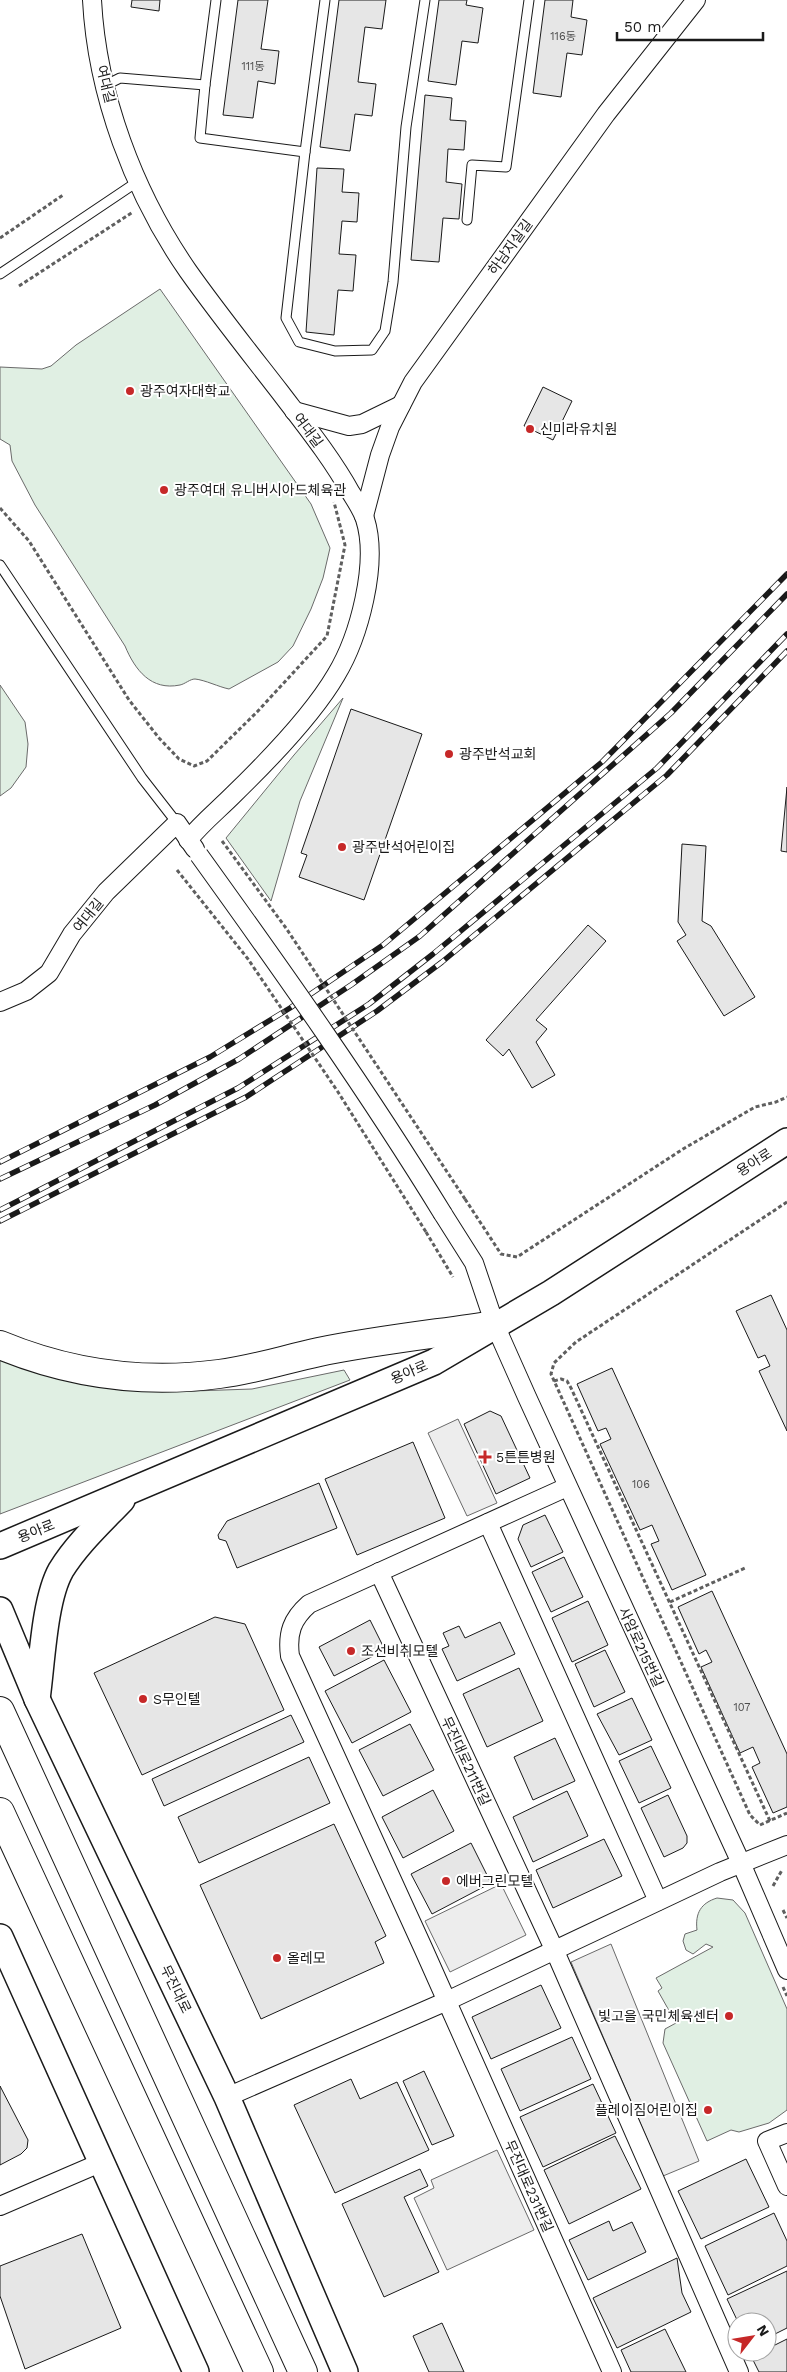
<svg xmlns="http://www.w3.org/2000/svg" width="787" height="2372" font-family="'Work Sans','Noto Sans KR',sans-serif">
<rect width="100%" height="100%" fill="#fff"/>
<g fill="#e0efe3" stroke="#6a6a6a">
<path d="M160 289 311 504 330 548 323 578 311 609 293 646 278 662 229 689C219 687 205 680 195 679 190 679 185 684 180 685 151 691 135 670 125 646L35 505 12 461 10 445 0 439V367L42 369 51 366 76 345Z"/>
<polygon points="0,685 25,722 28,744 26,767 11,788 0,796"/>
<polygon points="343,698 300,801 271,901 226,838 294,755"/>
<polygon points="0,1345 127,1385 194,1391 252,1389 344,1370 350,1380 0,1514"/>
<path d="M717 1898 733 1900 745 1913 787 2009V2110L769 2123 739 2132 731 2130 707 2141 663 2043 665 2029 676 2023 658 1991 662 1988 656 1978 713 1947 706 1944 693 1954 686 1950 683 1941 685 1934 697 1930C695 1913 701 1903 717 1898Z"/>
</g>
<g fill="#ededed" stroke="#6a6a6a">
<polygon points="458,1419 497,1503 467,1516 428,1433"/>
<polygon points="501,1884 526,1935 450,1972 425,1921"/>
<polygon points="611,1944 699,2161 663,2176 571,1962"/>
<polygon points="497,2150 534,2230 447,2270 414,2198 434,2188 431,2180"/>
</g>
<g fill="#e6e6e6" stroke="#1a1a1a">
<polygon points="132,0 160,0 159,11 131,7"/>
<polygon points="238,0 268,0 261,49 279,51 275,84 258,81 253,118 223,115"/>
<polygon points="339,0 386,0 382,29 365,27 358,82 376,84 372,116 355,114 350,151 320,147"/>
<polygon points="439,0 467,0 466,5 483,8 478,43 462,41 456,85 428,81"/>
<polygon points="545,0 573,0 571,17 587,20 582,55 567,53 561,97 533,93"/>
<polygon points="425,95 452,98 450,120 466,121 464,150 448,149 446,182 462,184 459,219 443,218 439,262 411,260"/>
<polygon points="317,168 344,169 342,192 359,193 357,222 342,221 339,254 356,255 353,291 338,290 334,335 306,332"/>
<polygon points="543,387 572,401 553,440 524,426"/>
<polygon points="351,709 422,734 364,900 299,877 307,855 301,853"/>
<polygon points="787,787 787,852 781,851"/>
<polygon points="682,844 706,846 702,921 711,926 755,997 724,1016 677,941 686,935 678,922"/>
<polygon points="588,925 606,941 536,1020 547,1029 536,1042 555,1075 532,1088 509,1049 503,1056 486,1040"/>
<polygon points="771,1295 787,1330 787,1431 759,1371 770,1366 765,1355 758,1358 736,1311"/>
<polygon points="612,1368 706,1575 672,1590 651,1544 659,1541 652,1525 640,1530 600,1444 611,1439 606,1428 598,1431 577,1384"/>
<polygon points="490,1411 501,1416 530,1478 496,1494 464,1424"/>
<polygon points="413,1442 445,1518 357,1555 325,1479"/>
<polygon points="319,1483 337,1528 237,1568 226,1541 219,1539 218,1535 227,1521"/>
<polygon points="545,1515 563,1552 531,1567 518,1539 523,1525"/>
<polygon points="564,1557 583,1597 551,1612 532,1572"/>
<polygon points="712,1591 787,1754 787,1807 773,1813 752,1767 760,1763 753,1747 740,1753 701,1667 712,1662 706,1650 699,1654 678,1607"/>
<polygon points="588,1601 608,1645 572,1662 552,1618"/>
<polygon points="215,1617 245,1624 284,1710 142,1775 94,1673"/>
<polygon points="370,1620 385,1650 334,1676 319,1647"/>
<polygon points="500,1622 515,1654 457,1681 442,1649 449,1646 443,1633 459,1626 465,1638"/>
<polygon points="605,1650 625,1692 594,1707 575,1664"/>
<polygon points="384,1660 411,1712 352,1743 325,1691"/>
<polygon points="519,1668 543,1721 487,1747 463,1694"/>
<polygon points="632,1698 652,1740 619,1755 597,1714"/>
<polygon points="291,1715 304,1742 164,1806 152,1779"/>
<polygon points="410,1724 434,1770 383,1796 359,1750"/>
<polygon points="555,1738 575,1781 533,1800 514,1757"/>
<polygon points="651,1746 671,1788 639,1803 619,1761"/>
<polygon points="309,1757 330,1803 199,1863 178,1817"/>
<polygon points="433,1790 454,1831 403,1858 382,1817"/>
<polygon points="567,1791 588,1836 533,1862 513,1817"/>
<polygon points="668,1795 687,1836 687,1843 683,1848 664,1857 641,1808"/>
<polygon points="334,1824 386,1936 375,1942 384,1963 261,2019 200,1885"/>
<polygon points="604,1839 622,1876 553,1908 536,1870"/>
<polygon points="471,1843 491,1883 432,1914 411,1874"/>
<polygon points="541,1985 561,2028 491,2059 472,2017"/>
<polygon points="572,2037 591,2079 520,2111 501,2069"/>
<polygon points="424,2071 454,2136 432,2145 403,2081"/>
<polygon points="351,2079 360,2099 397,2082 429,2150 335,2193 294,2105"/>
<polygon points="593,2084 616,2133 543,2167 520,2117"/>
<polygon points="0,2086 28,2140 27,2148 21,2154 0,2165"/>
<polygon points="615,2136 641,2189 569,2224 544,2170"/>
<polygon points="746,2159 769,2207 701,2239 678,2191"/>
<polygon points="420,2169 428,2186 404,2197 439,2272 384,2297 342,2204"/>
<polygon points="774,2213 787,2241 787,2266 728,2295 705,2246"/>
<polygon points="609,2221 613,2231 632,2222 646,2252 588,2280 569,2240"/>
<polygon points="82,2234 121,2328 25,2369 0,2296 0,2266"/>
<polygon points="677,2258 682,2293 691,2312 617,2348 593,2298"/>
<polygon points="787,2271 787,2328 767,2338 767,2322 738,2322 727,2299"/>
<polygon points="442,2323 464,2372 429,2372 413,2336"/>
<polygon points="665,2329 686,2372 631,2372 621,2350"/>
<polygon points="787,2339 787,2372 759,2372 751,2356 767,2352 767,2349"/>
</g>
<g fill="none" stroke-linecap="round" stroke-linejoin="round">
<g stroke="#1a1a1a" stroke-width="11">
<g id="lane">
<polyline points="106,85 120,78 205,85 216,0"/>
<polyline points="205,85 200,138 305,152 286,318 299,342 335,351 372,350 385,331 393,282 406,127 425,0"/>
<polyline points="305,152 325,0"/>
<polyline points="467,220 472,165 506,167 529,0"/>
<polyline points="0,274 137,182"/>
<polyline points="0,565 142,778 177,823"/>
</g>
</g>
<g stroke="#1a1a1a" stroke-width="20">
<g id="street">
<path d="M92 0C97 95 134 193 188 271 217 312 249 352 280 392 305 425 331 457 351 493 356 501 362 510 365 519 379 563 359 637 336 675 312 716 267 762 233 795 218 810 202 823 188 840"/>
<polyline points="294,411 349,426 362,424 401,405"/>
<polyline points="364,516 380,455 390,427 413,382 606,114 696,0"/>
<polyline points="0,1002 26,991 49,973 72,934 106,892 177,823 195,849"/>
<polyline points="443,1214 474,1263 495,1325 527,1397 741,1863 787,1970"/>
<path d="M567 1487 309 1604C292 1619 287 1633 290 1656L424 1950 612 2372"/>
<polyline points="488,1523 658,1901"/>
<polyline points="379,1572 554,1949 739,2372"/>
<polyline points="227,2097 447,2001 720,1872 787,1845"/>
<polyline points="787,2133 767,2141 787,2186"/>
<polyline points="0,2206 100,2163"/>
</g>
</g>
<g stroke="#1a1a1a" stroke-width="28">
<g id="secondary">
<polyline points="0,1546 434,1362 551,1293 787,1141"/>
<polyline points="0,1610 37,1699 227,2097 345,2372"/>
<path d="M37 1699C42 1664 44 1600 61 1570 77 1544 101 1522 122 1500"/>
<polyline points="0,1937 196,2372"/>
</g>
</g>
<g stroke="#1a1a1a" stroke-width="30">
<g id="highway">
<path d="M0 1345C70 1374 143 1384 219 1374 253 1370 286 1359 319 1352 377 1340 436 1334 495 1325"/>
<polyline points="0,1711 303,2372"/>
<polyline points="0,1812 259,2372"/>
</g>
</g>
<g stroke="#5f5f5f" stroke-width="3" stroke-dasharray="4 2.5" stroke-linecap="butt">
<polyline points="0,238 63,195"/>
<polyline points="19,286 133,212"/>
<polyline points="0,508 29,541 129,700 159,738 179,759 194,766 207,761 257,712 327,636 345,545 334,502"/>
<polyline points="465,1199 501,1254 517,1257 683,1149 755,1107 776,1102 787,1097"/>
<polyline points="787,1202 576,1342 554,1363 551,1374 750,1815 760,1825 787,1813"/>
<polyline points="426,1232 453,1277"/>
<polyline points="554,1381 561,1379 567,1381 571,1388 770,1821"/>
<polyline points="670,1602 745,1568"/>
<polyline points="773,1886 782,1870"/>
<polyline points="783,1910 787,1918"/>
<polyline points="783,1987 787,1996"/>
</g>
<use href="#lane" stroke="#fff" stroke-width="9"/>
<use href="#street" stroke="#fff" stroke-width="18"/>
<use href="#secondary" stroke="#fff" stroke-width="25"/>
<use href="#highway" stroke="#fff" stroke-width="28"/>
<g stroke="#1a1a1a" stroke-width="5.5">
<g id="rail">
<polyline points="0,1162 210,1057 290,1008 383,945 602,762 787,574"/>
<polyline points="0,1179 155,1105 239,1059 351,985 420,936 671,713 787,594"/>
<polyline points="0,1210 238,1088 369,1004 433,954 657,768 787,634"/>
<polyline points="0,1221 246,1097 377,1011 442,962 667,775 787,651"/>
</g>
</g>
<use href="#rail" stroke="#fff" stroke-width="4" stroke-dasharray="11" stroke-linecap="butt"/>
<g stroke="#1a1a1a" stroke-width="20" stroke-linecap="butt">
<path id="street-bridge" d="M199 855C284 973 367 1090 443 1214"/>
</g>
<g stroke="#5f5f5f" stroke-width="3" stroke-dasharray="4 2.5" stroke-linecap="butt">
<polyline points="222,841 286,928 465,1199"/>
<polyline points="177,870 248,959 338,1092 426,1232"/>
</g>
<use href="#street-bridge" stroke="#fff" stroke-width="18"/>
</g>
<g fill="#c62828" stroke="#fff" stroke-width="2">
<circle cx="130" cy="391" r="5"/>
<circle cx="530" cy="429" r="5"/>
<circle cx="164" cy="490" r="5"/>
<circle cx="449" cy="754" r="5"/>
<circle cx="342" cy="847" r="5"/>
<path d="M482.5 1449.5h5v5h5v5h-5v5h-5v-5h-5v-5h5z"/>
<circle cx="351" cy="1651" r="5"/>
<circle cx="143" cy="1699" r="5"/>
<circle cx="446" cy="1881" r="5"/>
<circle cx="277" cy="1958" r="5"/>
<circle cx="729" cy="2016" r="5"/>
<circle cx="708" cy="2110" r="5"/>
</g>
<g text-anchor="middle" stroke-width="4" stroke-linejoin="round" paint-order="stroke">
<g font-size="11" fill="#4d4d4d">
<text x="563" y="40">116동</text>
<text x="253" y="70">111동</text>
<text x="641" y="1488">106</text>
<text x="742" y="1711">107</text>
</g>
<g font-size="14" fill="#1a1a1a" stroke="#fff">
<text transform="translate(106 84) rotate(76)" y="5">여대길</text>
<text transform="translate(510 247) rotate(-54)" y="5">하남지실길</text>
<text transform="translate(308 430) rotate(53)" y="5">여대길</text>
<text transform="translate(88 915) rotate(-51)" y="5">여대길</text>
<text transform="translate(754 1162) rotate(-33)" y="5">용아로</text>
<text transform="translate(409 1372) rotate(-23)" y="5">용아로</text>
<text transform="translate(36 1531) rotate(-22)" y="5">용아로</text>
<text transform="translate(641 1647) rotate(65)" y="5">사암로215번길</text>
<text transform="translate(466 1761) rotate(65)" y="5">무진대로211번길</text>
<text transform="translate(176 1989) rotate(64)" y="5">무진대로</text>
<text transform="translate(529 2186) rotate(66)" y="5">무진대로231번길</text>
</g>
<g font-size="14" fill="#1a1a1a" stroke="#fff" text-anchor="start">
<text x="140" y="396">광주여자대학교</text>
<text x="540" y="434">신미라유치원</text>
<text x="174" y="495">광주여대 유니버시아드체육관</text>
<text x="459" y="759">광주반석교회</text>
<text x="352" y="852">광주반석어린이집</text>
<text x="496" y="1462">5튼튼병원</text>
<text x="361" y="1656">조선비취모텔</text>
<text x="153" y="1704">S무인텔</text>
<text x="456" y="1886">에버그린모텔</text>
<text x="287" y="1963">올레모</text>
<text x="719" y="2021" text-anchor="end">빛고을 국민체육센터</text>
<text x="698" y="2115" text-anchor="end">플레이짐어린이집</text>
</g>
</g>
<g transform="translate(752 2337) rotate(59)"><circle r="24" fill="#ffffff" stroke="#a3a3a3"/>
<path d="M0-4L9 19L0 12L-9 19Z" fill="#c62828"/>
<text y="-8" font-size="14" font-weight="bold" text-anchor="middle" fill="#1a1a1a">N</text>
</g>
<path d="M617 32v8h146v-8" fill="none" stroke="#1a1a1a" stroke-width="2.5"/>
<text x="624" y="32" font-size="15" fill="#1a1a1a" stroke="#ffffff" stroke-width="4" paint-order="stroke">50 m</text>
</svg>
